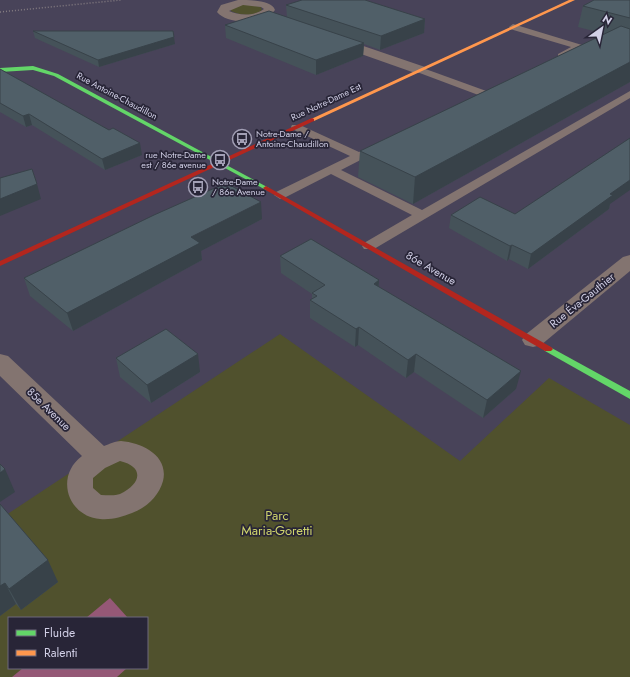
<svg xmlns="http://www.w3.org/2000/svg" width="630" height="677" font-family="Jost,sans-serif">
<rect width="100%" height="100%" fill="#484359"/>
<g fill="#50512d" fill-rule="evenodd">
<path d="M246 4 261 7 262 10C254 16 241 16 231 11V9L236 6Z"/>
<path d="M280 334 460 461 549 378 630 425V677H0V519ZM9 618H147V668H9Z"/>
</g>
<g fill="#955876">
<polygon points="110,598 128,618 86,618"/>
<polygon points="23,668 127,668 117,677 12,677"/>
</g>
<g fill="none" stroke-linecap="round" stroke-linejoin="round">
<g fill="#837470" fill-rule="evenodd">
<polygon points="513,24 582,45 583,47 564,58 558,58 558,54 571,47 510,29 509,27"/>
<polygon points="420,67 489,92 490,94 485,97 481,96 417,72 417,68"/>
<polygon points="630,91 630,98 374,249 364,249 362,246 364,243 412,215 331,174 284,198 280,199 274,195 276,192 350,156 292,129 291,127 292,125 300,125 359,152 374,145 382,145 384,147 382,149 341,170 422,210"/>
</g>
<g fill="#837470" fill-rule="evenodd">
<path d="M238 0C249 0 272 0 275 10 266 23 228 26 217 12L221 5ZM243 5 261 7 264 9C254 16 240 16 229 11Z"/>
<polygon points="334,36 425,67 426,70 425,73 415,73 330,43 328,40"/>
<polygon points="630,255 630,271 541,345 533,347 525,345 522,340 525,335 623,257"/>
<path d="M0 354 8 356 104 446C109 444 116 441 121 441 143 443 169 456 163 481 159 496 146 508 132 513 121 517 112 520 100 519 67 516 55 476 82 456L0 376ZM120 461C145 467 141 484 120 494 115 496 107 495 101 495L93 488V478L105 468Z"/>
</g>
<g fill="#63d668" fill-rule="evenodd">
<polygon points="33,66 58,74 269,188 266,190 264,189 54,76 33,70 0,72 0,68"/>
<polygon points="548,346 630,391 630,399 545,351 543,349"/>
</g>
<polygon fill="#ff974d" fill-rule="evenodd" points="569,0 575,0 314,121 309,120"/>
<g fill="#b3261e" fill-rule="evenodd">
<polygon points="312,118 314,119 314,121 0,266 0,261"/>
<polygon points="266,186 551,347 553,349 551,351 545,351 264,189 263,188"/>
</g>
<polyline stroke="#847c81" stroke-width="1.5" stroke-dasharray="1 2" stroke-linecap="butt" points="0,12 121,0"/>
</g>
<g fill="#455259">
<polygon points="630,0 630,82 413,204 358,177 360,151 605,34 578,27 583,6"/>
<polygon points="286,5 425,19 424,33 380,50 364,44 363,56 316,75 226,38 225,25 287,17"/>
<polygon points="33,31 175,44 99,67 35,38"/>
<polygon points="0,69 142,155 105,170 32,125 26,127 0,112"/>
<polygon points="610,204 609,209 528,269 509,259 507,261 449,228 451,215 515,214"/>
<polygon points="262,219 201,251 202,260 73,331 30,296 24,278"/>
<polygon points="280,256 379,280 379,287 516,389 483,418 414,372 406,378 358,345 355,347 310,318 310,300 312,299 312,294 281,273"/>
<polygon points="116,358 200,372 151,403 120,377"/>
<polygon points="0,504 58,582 21,610 16,604 0,616"/>
</g>
<g fill="#384249">
<polygon points="425,19 424,33 380,50 381,36"/>
<polygon points="174,37 175,44 99,67 98,60"/>
<polygon points="364,43 363,56 316,75 316,60"/>
<polygon points="630,62 630,82 413,204 415,177"/>
<polygon points="29,114 32,125 26,127 23,116"/>
<polygon points="140,143 142,155 105,170 102,159"/>
<polygon points="630,180 630,190 610,204 609,209 528,269 531,254 610,194"/>
<polygon points="37,184 41,199 0,216 0,199"/>
<polygon points="261,202 262,219 201,251 202,260 73,331 67,313 191,237"/>
<polygon points="512,245 509,259 507,261 510,246"/>
<polygon points="379,280 378,298 374,284"/>
<polygon points="359,327 358,345 355,347 356,329"/>
<polygon points="198,354 200,372 151,403 147,385"/>
<polygon points="416,354 414,372 406,378 408,360"/>
<polygon points="521,371 516,389 483,418 487,400"/>
<polygon points="5,469 15,492 0,502 0,473"/>
<polygon points="48,560 58,582 21,610 9,589"/>
<polygon points="5,583 16,604 0,616 0,586"/>
</g>
<g fill="#505f68" stroke="#384249">
<polygon points="302,0 365,0 425,19 381,36 286,5"/>
<polygon points="594,0 630,0 630,18 583,6"/>
<polygon points="269,11 364,43 316,60 225,25"/>
<polygon points="621,26 630,29 630,62 415,177 360,151"/>
<polygon points="33,31 173,31 174,37 98,60"/>
<polygon points="0,69 109,130 113,128 140,143 102,159 29,114 23,116 0,103"/>
<polygon points="630,138 630,180 610,194 613,195 531,254 512,245 510,246 451,215 480,197 515,214"/>
<polygon points="32,169 37,184 0,199 0,178"/>
<polygon points="226,183 261,202 191,237 200,243 67,313 24,278 154,215"/>
<polygon points="311,239 379,280 374,284 386,291 521,371 487,400 416,354 408,360 359,327 356,329 310,300 317,296 312,293 325,285 280,256"/>
<polygon points="166,329 198,354 147,385 116,358"/>
<polygon points="0,464 5,469 0,473"/>
<polygon points="0,504 48,560 9,589 5,583 0,586"/>
</g>
<defs>
<g id="bus-ring" transform="scale(1)"><circle r="9.5" fill="#282537" stroke="#a29fb5" stroke-width="1.5"/><path d="M-5-6H5V4H4V6H2V4H-2V6H-4V4H-5ZM-3.5-4V0h7V-4ZM-3.5 1.2v1.5H-2V1.2ZM2 1.2v1.5H3.5V1.2Z" fill="#a29fb5"/></g>
</defs>
<g fill-rule="evenodd">
<use href="#bus-ring" x="242" y="139"/>
<use href="#bus-ring" x="220" y="160"/>
<use href="#bus-ring" x="198" y="187"/>
</g>
<g text-anchor="middle" stroke-width="3.5" stroke-linejoin="round" paint-order="stroke">
<g font-size="9" fill="#d2d0e7" stroke="#282537">
<text transform="translate(117 96) rotate(28)" y="3">Rue Antoine-Chaudillon</text>
<text transform="translate(326 102) rotate(-25)" y="3">Rue Notre-Dame Est</text>
</g>
<g font-size="9" fill="#d2d0e7" stroke="#282537" text-anchor="start">
<text x="256" y="137">Notre-Dame /<tspan x="256" dy="10">Antoine-Chaudillon</tspan></text>
<text x="206" y="158" text-anchor="end">rue Notre-Dame<tspan x="206" dy="10">est / 86e avenue</tspan></text>
<text x="212" y="185">Notre-Dame<tspan x="212" dy="10">/ 86e Avenue</tspan></text>
</g>
<g font-size="11" fill="#d2d0e7" stroke="#282537">
<text transform="translate(431 268) rotate(30)" y="4">86e Avenue</text>
<text transform="translate(582 300) rotate(-39)" y="4">Rue Éva-Gauthier</text>
<text transform="translate(49 409) rotate(44)" y="4">85e Avenue</text>
</g>
<g font-size="13" fill="#ced36c" stroke="#282537">
<text x="277" y="520">Parc<tspan x="277" dy="15">Maria-Goretti</tspan></text>
</g>
</g>
<rect x="8" y="617" width="140" height="52" fill="#282537" stroke="#6c697d"/>
<rect x="16" y="630" width="20" height="6" fill="#63d668" stroke="#6c697d"/>
<text x="44" y="637" font-size="12" fill="#d2d0e7">Fluide</text>
<rect x="16" y="650" width="20" height="6" fill="#ff974d" stroke="#6c697d"/>
<text x="44" y="657" font-size="12" fill="#d2d0e7">Ralenti</text>
<g transform="translate(602 28) rotate(33)" stroke="#282537" stroke-width="3" paint-order="stroke">
<path d="M0-3L7 15L0 10L-7 15Z" fill="#d2d0e7"/>
<text y="-6" font-size="11" font-weight="bold" text-anchor="middle" fill="#d2d0e7">N</text>
</g>
</svg>
